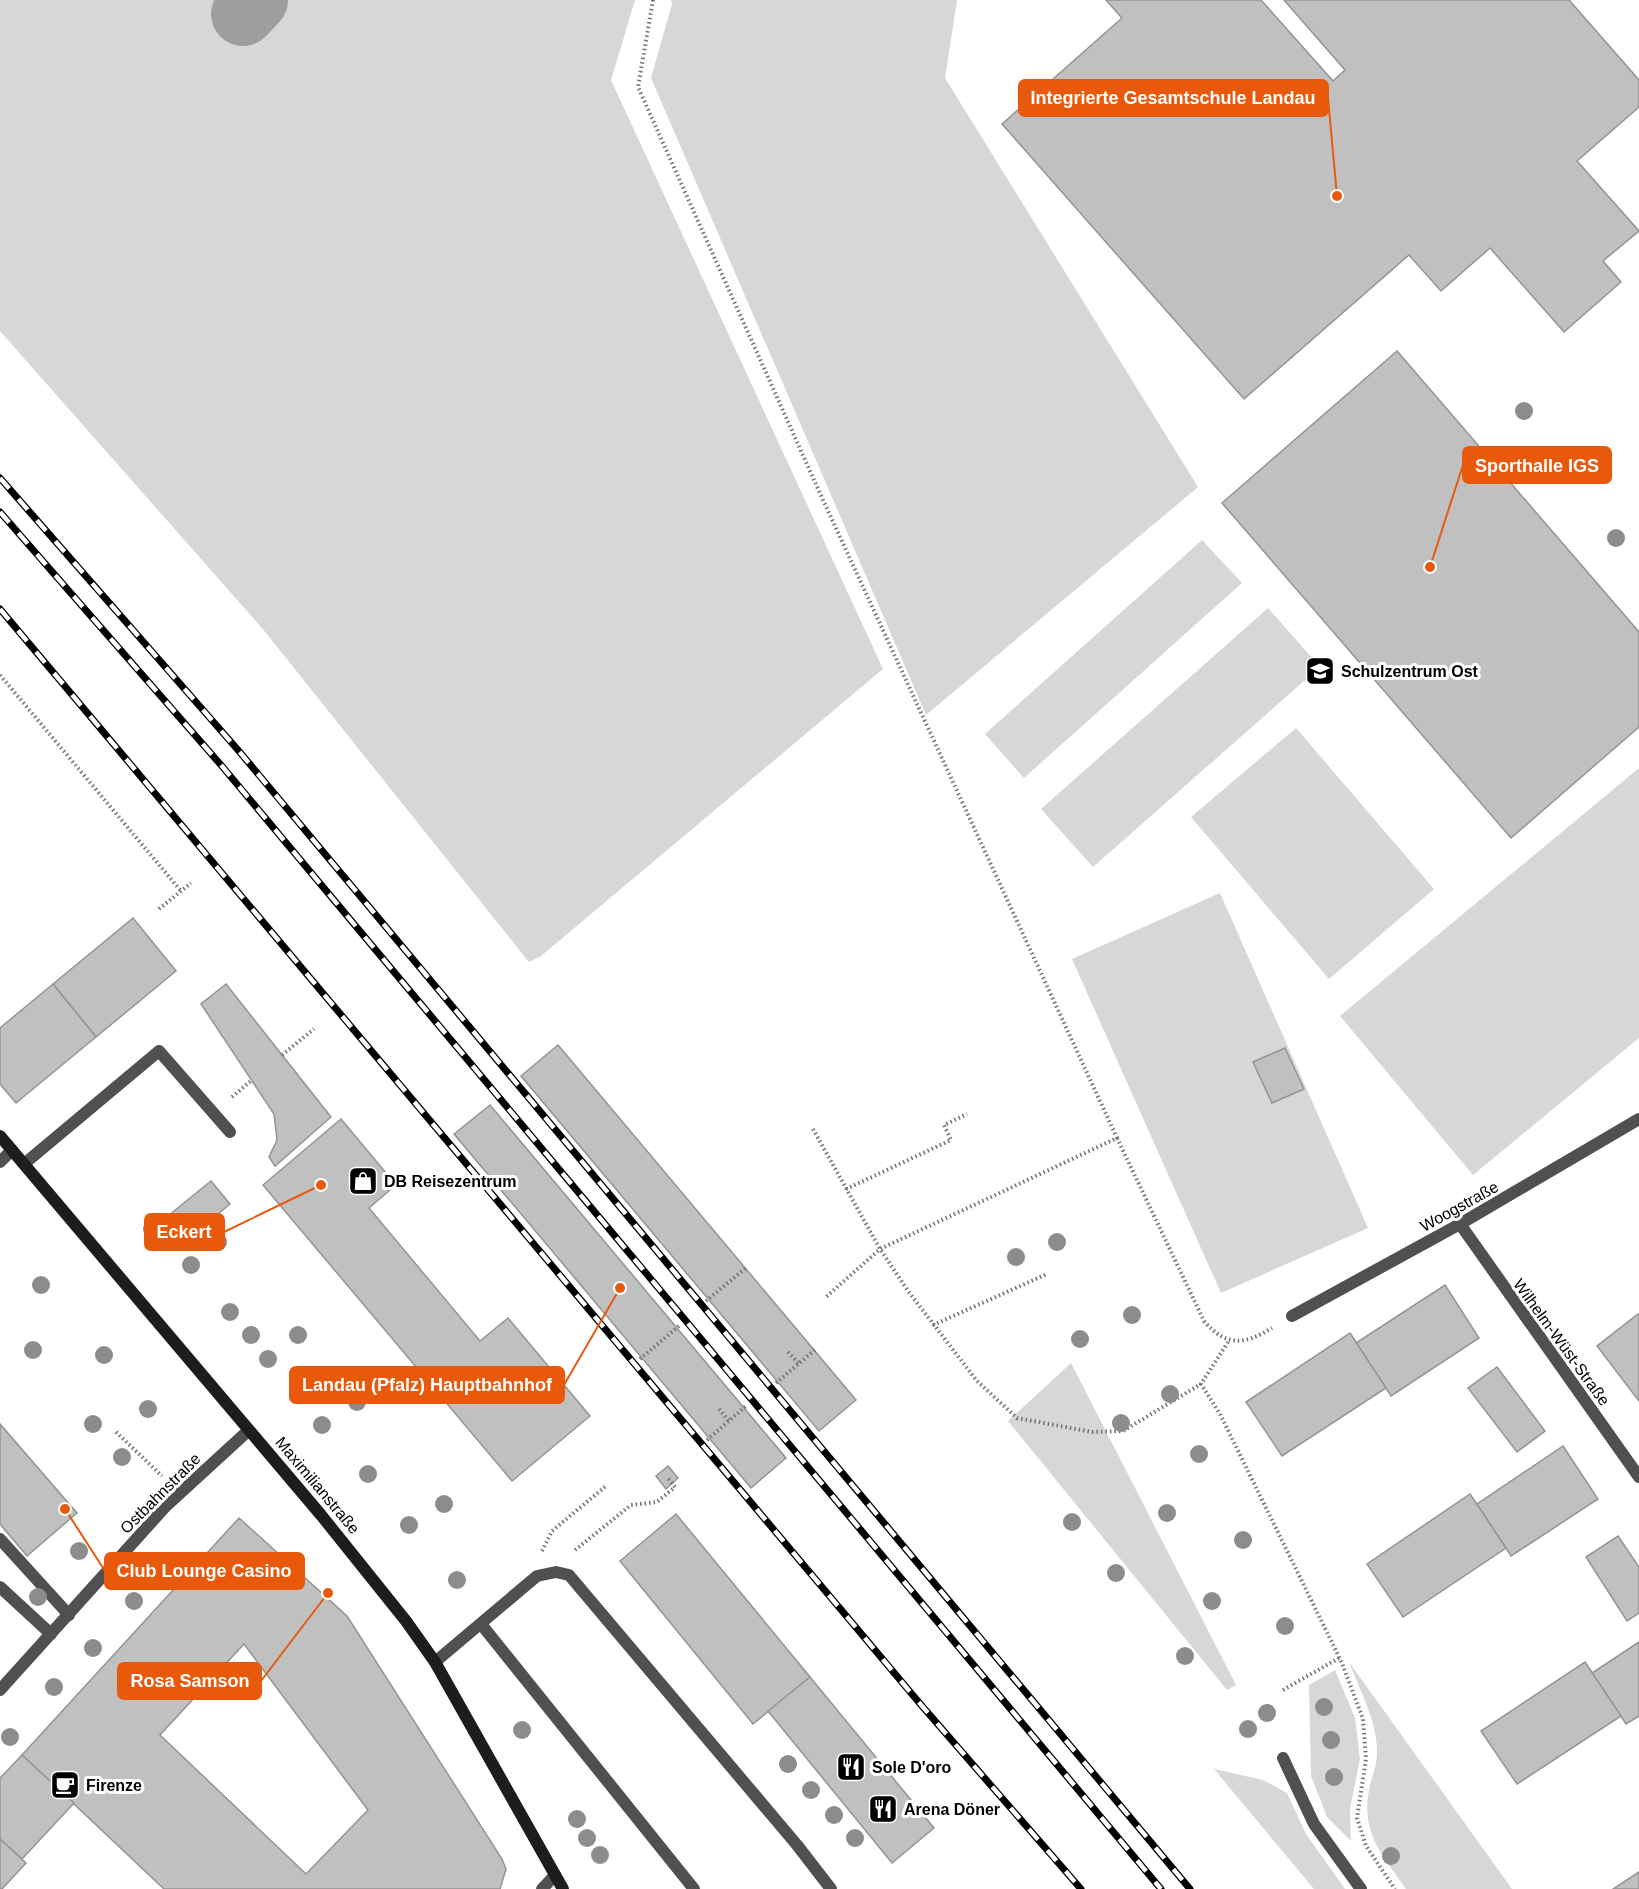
<svg xmlns="http://www.w3.org/2000/svg" width="1639" height="1889" font-family="Helvetica,sans-serif">
<rect width="100%" height="100%" fill="#fff"/>
<g fill="#d7d7d7">
<polygon points="0,0 635,0 611,80 883,669 541,956 529,962 262,628 0,331"/>
<polygon points="671,0 957,0 945,78 1198,487 926,715 651,78 672,4"/>
<polygon points="1202,540 1242,583 1024,778 985,734"/>
<polygon points="1268,608 1320,667 1093,867 1041,809"/>
<polygon points="1296,728 1434,889 1329,979 1191,817"/>
<polygon points="1639,768 1639,1038 1473,1175 1340,1016"/>
<polygon points="1220,893 1368,1228 1221,1293 1072,959"/>
<polygon points="1071,1363 1236,1685 1227,1690 1008,1421"/>
<path d="M1349 1662 1512 1889H1406C1383 1855 1361 1835 1369 1790 1371 1778 1377 1766 1377 1754 1378 1723 1360 1691 1349 1662Z"/>
<polygon points="1335,1670 1355,1718 1360,1759 1350,1809 1351,1841 1327,1817 1311,1776 1309,1685"/>
<polygon points="1214,1769 1263,1780 1287,1793 1306,1834 1345,1889 1314,1889"/>
</g>
<g fill="none" stroke-linecap="round" stroke-linejoin="round">
<polyline stroke="#9e9e9e" stroke-width="64" points="243,14 256,0"/>
</g>
<g fill="#c0c0c0" stroke="#949494" stroke-width="1.5" fill-rule="evenodd">
<polygon points="1106,0 1261,0 1333,81 1345,70 1284,0 1569,0 1639,80 1639,107 1577,161 1639,231 1603,261 1621,282 1564,332 1490,248 1441,291 1409,255 1244,399 1002,124 1122,18"/>
<polygon points="1397,351 1639,632 1639,727 1511,838 1222,503"/>
<polygon points="133,918 176,971 96,1037 53,984"/>
<polygon points="53,984 96,1037 16,1103 0,1084 0,1028"/>
<polygon points="226,984 331,1117 275,1166 269,1157 277,1140 274,1114 201,1004"/>
<polygon points="558,1045 856,1400 819,1431 521,1076"/>
<polygon points="1285,1048 1304,1089 1272,1103 1253,1062"/>
<polygon points="490,1105 786,1458 751,1488 454,1134"/>
<polygon points="341,1119 396,1185 369,1208 480,1341 508,1318 590,1416 512,1481 263,1185"/>
<polygon points="211,1181 230,1204 189,1238 169,1215"/>
<polygon points="1445,1285 1479,1338 1391,1396 1356,1343"/>
<polygon points="1638,1314 1639,1315 1639,1401 1597,1346"/>
<polygon points="1350,1333 1386,1388 1282,1456 1246,1402"/>
<polygon points="1497,1367 1545,1431 1517,1452 1468,1388"/>
<polygon points="0,1424 77,1513 27,1556 0,1524"/>
<polygon points="1563,1446 1598,1499 1511,1556 1477,1504"/>
<polygon points="668,1466 678,1478 666,1489 656,1476"/>
<polygon points="1470,1494 1506,1548 1403,1617 1367,1564"/>
<polygon points="676,1514 810,1677 753,1724 620,1561"/>
<path d="M239 1518 347 1616 502 1859 506 1869 500 1889H164L22 1755ZM244 1644 368 1810 306 1874 160 1735Z"/>
<polygon points="1618,1536 1639,1567 1639,1613 1627,1621 1586,1557"/>
<polygon points="1639,1642 1639,1716 1626,1724 1592,1673"/>
<polygon points="1585,1662 1621,1716 1517,1784 1481,1731"/>
<polygon points="810,1677 934,1828 892,1863 768,1711"/>
<polygon points="22,1755 74,1803 22,1859 0,1839 0,1778"/>
<polygon points="0,1839 26,1863 2,1889 0,1889"/>
<polygon points="1639,1872 1639,1889 1613,1889"/>
</g>
<g fill="none" stroke-linecap="round" stroke-linejoin="round">
<g stroke="#727272" stroke-width="4" stroke-dasharray="1.5 3" stroke-linecap="butt">
<polyline points="653,0 638,87 823,500 1117,1138 880,1249 825,1298"/>
<polyline points="0,675 181,891"/>
<polyline points="159,909 191,883"/>
<polyline points="282,1055 314,1029"/>
<polyline points="232,1097 252,1080"/>
<polyline points="813,1129 880,1249 908,1291 977,1381 1017,1418 1092,1432 1123,1431 1201,1384"/>
<path d="M1117 1138 1204 1321C1226 1347 1244 1345 1272 1328"/>
<polyline points="846,1189 951,1140 944,1125 967,1114"/>
<polyline points="706,1301 747,1267"/>
<polyline points="933,1325 1047,1274"/>
<polyline points="1228,1342 1201,1384 1220,1414 1342,1663 1363,1719 1366,1759 1357,1818 1366,1846 1395,1889"/>
<polyline points="788,1352 799,1364"/>
<polyline points="640,1359 679,1326"/>
<polyline points="776,1383 816,1349"/>
<polyline points="719,1409 729,1421"/>
<polyline points="116,1432 162,1476"/>
<polyline points="707,1440 746,1406"/>
<polyline points="575,1550 631,1505 657,1502 675,1487 667,1477"/>
<polyline points="542,1551 552,1531 606,1486"/>
<polyline points="1283,1690 1339,1658"/>
</g>
<g stroke="#505050" stroke-width="12">
<polyline points="24,1164 159,1051 230,1132"/>
<polyline points="0,1539 69,1615"/>
<polyline points="0,1587 51,1634"/>
<polyline points="481,1624 694,1889"/>
<polyline points="435,1662 537,1576 556,1572 569,1575 797,1845 831,1889"/>
<polyline points="1283,1758 1314,1824 1361,1889"/>
</g>
<g stroke="#505050" stroke-width="12">
<polyline points="0,1162 12,1150"/>
<polyline points="1460,1224 1639,1477"/>
<polyline points="1292,1316 1460,1224 1639,1119"/>
<polyline points="0,1690 166,1506 249,1430"/>
<polyline points="542,1889 555,1875"/>
</g>
<polyline stroke="#1d1d1d" stroke-width="12" points="0,1136 321,1515 406,1621 435,1662 563,1889"/>
<g stroke="#000" stroke-width="7">
<g id="rail">
<polyline points="0,478 238,750 1190,1889"/>
<polyline points="0,512 221,765 1161,1889"/>
<polyline points="0,609 922,1706 1081,1889"/>
</g>
</g>
<use href="#rail" stroke="#fff" stroke-width="4.5" stroke-dasharray="14" stroke-linecap="butt"/>
</g>
<g fill="#8c8c8c">
<circle cx="1524" cy="411" r="9"/>
<circle cx="1616" cy="538" r="9"/>
<circle cx="152" cy="1229" r="9"/>
<circle cx="218" cy="1242" r="9"/>
<circle cx="1057" cy="1242" r="9"/>
<circle cx="1016" cy="1257" r="9"/>
<circle cx="191" cy="1265" r="9"/>
<circle cx="41" cy="1285" r="9"/>
<circle cx="230" cy="1312" r="9"/>
<circle cx="1132" cy="1315" r="9"/>
<circle cx="251" cy="1335" r="9"/>
<circle cx="298" cy="1335" r="9"/>
<circle cx="1080" cy="1339" r="9"/>
<circle cx="33" cy="1350" r="9"/>
<circle cx="104" cy="1355" r="9"/>
<circle cx="268" cy="1359" r="9"/>
<circle cx="1170" cy="1394" r="9"/>
<circle cx="357" cy="1402" r="9"/>
<circle cx="148" cy="1409" r="9"/>
<circle cx="1121" cy="1423" r="9"/>
<circle cx="93" cy="1424" r="9"/>
<circle cx="322" cy="1425" r="9"/>
<circle cx="1199" cy="1454" r="9"/>
<circle cx="122" cy="1457" r="9"/>
<circle cx="368" cy="1474" r="9"/>
<circle cx="444" cy="1504" r="9"/>
<circle cx="1167" cy="1513" r="9"/>
<circle cx="1072" cy="1522" r="9"/>
<circle cx="409" cy="1525" r="9"/>
<circle cx="1243" cy="1540" r="9"/>
<circle cx="79" cy="1551" r="9"/>
<circle cx="1116" cy="1573" r="9"/>
<circle cx="457" cy="1580" r="9"/>
<circle cx="38" cy="1597" r="9"/>
<circle cx="134" cy="1601" r="9"/>
<circle cx="1212" cy="1601" r="9"/>
<circle cx="1285" cy="1626" r="9"/>
<circle cx="93" cy="1648" r="9"/>
<circle cx="1185" cy="1656" r="9"/>
<circle cx="54" cy="1687" r="9"/>
<circle cx="1324" cy="1707" r="9"/>
<circle cx="1267" cy="1713" r="9"/>
<circle cx="1248" cy="1729" r="9"/>
<circle cx="522" cy="1730" r="9"/>
<circle cx="10" cy="1737" r="9"/>
<circle cx="1331" cy="1740" r="9"/>
<circle cx="788" cy="1764" r="9"/>
<circle cx="1334" cy="1777" r="9"/>
<circle cx="811" cy="1790" r="9"/>
<circle cx="834" cy="1815" r="9"/>
<circle cx="577" cy="1819" r="9"/>
<circle cx="587" cy="1838" r="9"/>
<circle cx="855" cy="1838" r="9"/>
<circle cx="600" cy="1855" r="9"/>
<circle cx="1391" cy="1856" r="9"/>
</g>
<defs>
<g id="school-square" transform="scale(1.5)"><rect x="-9" y="-9" width="18" height="18" rx="4" fill="#000" stroke="#fff"/><path d="M0-5L7-2L0 1L-7-2ZM-4 1L0 2.5L4 1V4Q0 6-4 4Z" fill="#fff"/></g>
<g id="shop-square" transform="scale(1.5)"><rect x="-9" y="-9" width="18" height="18" rx="4" fill="#000" stroke="#fff"/><path d="M-5-2.5h2.3a2.7 3.5 0 0 1 5.4 0H5L5.5 6h-11ZM-1.5-2.5h3a1.5 2.3 0 0 0-3 0Z" fill="#fff"/></g>
<g id="restaurant-square" transform="scale(1.5)"><rect x="-9" y="-9" width="18" height="18" rx="4" fill="#000" stroke="#fff"/><path d="M-5-6h1v4h1v-4h1v4h1v-4h1v5L-1.5 .5V6h-2V.5L-5-1ZM5-6V6H3V1.5H1.5Q1.5-4 5-6Z" fill="#fff"/></g>
<g id="cafe-square" transform="scale(1.5)"><rect x="-9" y="-9" width="18" height="18" rx="4" fill="#000" stroke="#fff"/><path d="M-5.5-4.5H6V0H3Q3 3.5 0 3.5H-2.5Q-5.5 3.5-5.5 0ZM3-3.2v2h1.7v-2ZM-6 4.5H4V6H-6Z" fill="#fff"/></g>
</defs>
<g fill-rule="evenodd">
<use href="#school-square" x="1320" y="671"/>
<use href="#shop-square" x="363" y="1181"/>
<use href="#restaurant-square" x="851" y="1767"/>
<use href="#cafe-square" x="65" y="1785"/>
<use href="#restaurant-square" x="883" y="1809"/>
</g>
<g text-anchor="middle" stroke-width="6" stroke-linejoin="round" paint-order="stroke">
<g font-size="16" font-weight="bold" fill="#000" stroke="#fff" text-anchor="start">
<text x="1341" y="677">Schulzentrum Ost</text>
<text x="384" y="1187">DB Reisezentrum</text>
<text x="872" y="1773">Sole D'oro</text>
<text x="86" y="1791">Firenze</text>
<text x="904" y="1815">Arena Döner</text>
</g>
<g font-size="16" fill="#000" stroke="#fff">
<text transform="translate(1459 1206) rotate(-29)" y="6">Woogstraße</text>
<text transform="translate(1562 1342) rotate(54)" y="6">Wilhelm-Wüst-Straße</text>
<text transform="translate(318 1485) rotate(50)" y="6">Maximilianstraße</text>
<text transform="translate(160 1493) rotate(-45)" y="6">Ostbahnstraße</text>
</g>
</g>
<path fill="none" stroke="#e8590c" stroke-width="2" d="M1337 196L1328 98M1430 567L1463 465M321 1185L224 1232M620 1288L564 1385M65 1509L105 1571M328 1593L261 1681"/>
<g fill="#e8590c" stroke="#fff" stroke-width="2">
<circle cx="1337" cy="196" r="6"/>
<circle cx="1430" cy="567" r="6"/>
<circle cx="321" cy="1185" r="6"/>
<circle cx="620" cy="1288" r="6"/>
<circle cx="65" cy="1509" r="6"/>
<circle cx="328" cy="1593" r="6"/>
</g>
<g fill="#e8590c" stroke="#e8590c" stroke-width="2">
<rect x="1019" y="80" width="309" height="36" rx="6"/>
<rect x="1463" y="447" width="148" height="36" rx="6"/>
<rect x="145" y="1214" width="79" height="36" rx="6"/>
<rect x="290" y="1367" width="274" height="36" rx="6"/>
<rect x="105" y="1553" width="199" height="36" rx="6"/>
<rect x="118" y="1663" width="143" height="36" rx="6"/>
</g>
<g font-size="18" text-anchor="middle" font-weight="bold" fill="#fff">
<text x="1173" y="104">Integrierte Gesamtschule Landau</text>
<text x="1537" y="472">Sporthalle IGS</text>
<text x="184" y="1238">Eckert</text>
<text x="427" y="1391">Landau (Pfalz) Hauptbahnhof</text>
<text x="204" y="1577">Club Lounge Casino</text>
<text x="190" y="1687">Rosa Samson</text>
</g>
</svg>
